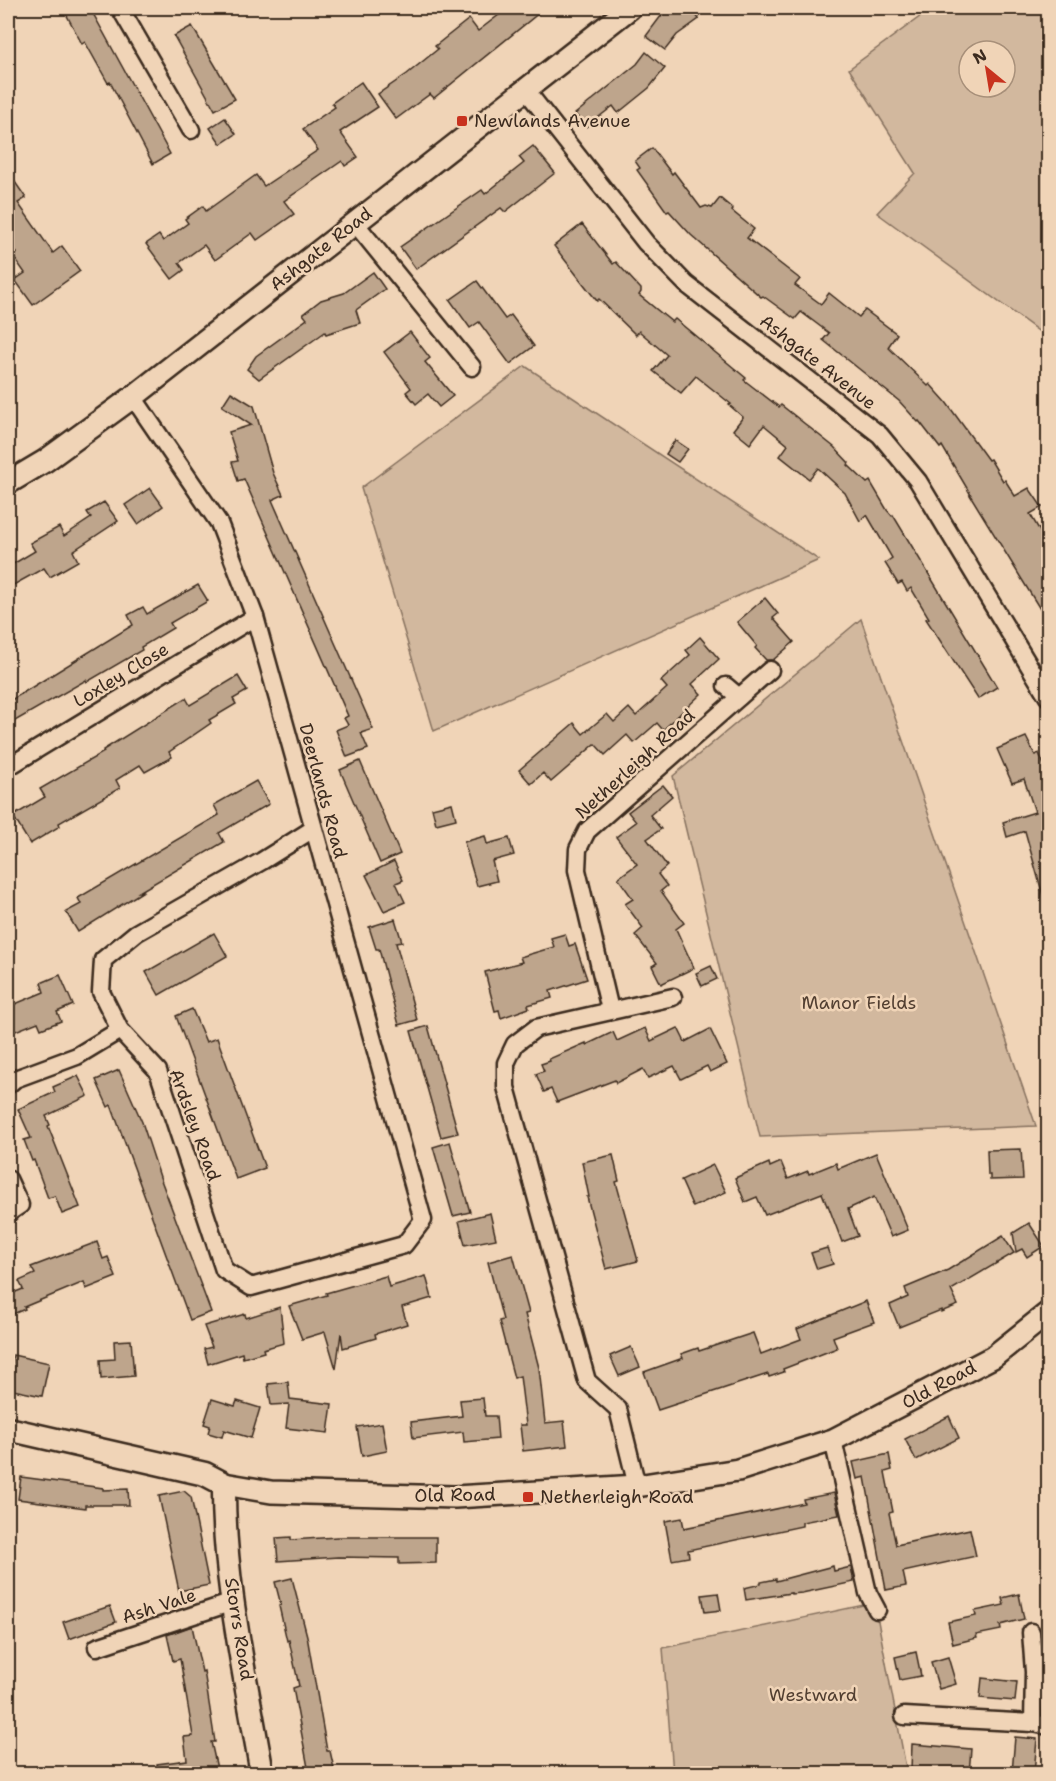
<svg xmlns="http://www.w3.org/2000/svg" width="1056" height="1781" font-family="'Shantell Sans',sans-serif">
<rect width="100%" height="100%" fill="#f0d4b7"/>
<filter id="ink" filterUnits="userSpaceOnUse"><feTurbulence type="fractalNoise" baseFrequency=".0167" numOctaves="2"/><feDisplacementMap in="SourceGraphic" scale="12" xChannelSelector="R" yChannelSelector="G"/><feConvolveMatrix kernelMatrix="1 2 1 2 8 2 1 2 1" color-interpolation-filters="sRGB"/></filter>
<g filter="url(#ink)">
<g fill="#d2b89e" stroke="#86715e" stroke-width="1.5" fill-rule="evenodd">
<path d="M932 8H1048V338L877 213 915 173 849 69ZM969 51H1005V87H969Z"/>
<polygon points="525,366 819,560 434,731 361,488"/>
<polygon points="861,619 1036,1126 760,1137 673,776"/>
<polygon points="868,1604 878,1621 907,1773 673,1773 663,1648"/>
</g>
<g fill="#bea58c" stroke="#3b2a1e" stroke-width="1.5">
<polygon points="63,8 90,8 170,154 153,164 110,82 108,83 85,42 82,44"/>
<polygon points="508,8 545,8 434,98 430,94 396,119 378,94 407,74 438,49 435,46 469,19 478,31"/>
<polygon points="667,8 691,8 699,19 677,35 665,50 646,36"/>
<polygon points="192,26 235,99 215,110 174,36"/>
<polygon points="646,52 665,68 649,88 618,113 613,106 586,127 575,114 637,64"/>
<polygon points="361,82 378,107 340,132 358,157 345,166 342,161 284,201 294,214 257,240 252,233 215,260 204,245 179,263 184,270 172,279 146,244 159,235 163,241 188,223 185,219 203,206 206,211 256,175 264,186 318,150 303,129 335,107 332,103"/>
<polygon points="225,118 236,134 221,144 210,128"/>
<polygon points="533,146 555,173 505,212 501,208 416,269 400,247 482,190 485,194 524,163 519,157"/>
<polygon points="652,148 672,174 674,172 701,208 706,206 712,208 720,198 733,209 732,211 754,229 747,238 800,279 795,285 821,304 829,293 859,317 865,310 897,334 888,347 928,386 930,384 946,402 988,460 990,459 1003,481 1005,480 1015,496 1029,488 1042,507 1030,514 1048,545 1048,622 970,495 971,495 942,446 940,448 919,421 918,422 899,401 823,340 829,333 801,312 795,319 763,296 761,297 691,235 669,211 667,212 637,170 640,168 635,161"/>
<polygon points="8,172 26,198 18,203 53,253 62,246 80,271 33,305 15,280 25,273 13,256 17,253 8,239"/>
<polygon points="582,224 613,264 616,262 641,289 641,292 639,295 672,322 675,319 746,378 744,380 779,407 781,405 834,447 849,463 848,465 867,483 870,481 887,510 892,516 893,515 997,687 978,699 926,619 929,618 911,588 907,591 902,582 898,584 885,563 892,558 867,515 860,521 845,493 818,468 809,479 780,456 788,445 764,425 750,444 733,430 743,417 729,405 731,404 696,376 681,393 653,371 667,355 639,331 636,335 599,299 597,301 554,246"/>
<polygon points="373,272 385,289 356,310 360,323 326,334 325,332 259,379 247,369 256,356 307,319 303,314 321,300 344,293"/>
<polygon points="477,281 505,319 511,315 534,346 510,364 479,322 470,328 450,300"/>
<polygon points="410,332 430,358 425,362 453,396 439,407 428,394 416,404 406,392 411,388 384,352"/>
<polygon points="231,392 254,406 273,473 283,495 272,500 373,729 361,733 368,749 347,757 336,730 348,725 344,718 348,716 244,479 238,481 232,462 238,461 229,432 251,425 222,406"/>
<polygon points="675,440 688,449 678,462 666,454"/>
<polygon points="150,488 163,506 138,524 125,505"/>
<polygon points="104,502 118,521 73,551 78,561 50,577 44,568 8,588 8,567 35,551 30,543 59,527 64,536 91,518 87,512"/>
<polygon points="198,585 208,601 170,623 173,628 141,647 142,650 87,682 86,680 8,725 8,702 133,625 128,615 143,607 147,614"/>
<polygon points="765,598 778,614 773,618 794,642 773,660 766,660 755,648 757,646 737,622"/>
<polygon points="700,637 719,659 692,684 701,694 663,730 657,723 634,743 627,735 605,755 595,744 551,782 543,773 531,784 519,770 574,723 583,734 607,714 614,722 629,708 636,716 667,688 661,681 690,655 686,650"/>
<polygon points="238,676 247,691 233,699 236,704 209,720 211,723 169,752 172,757 145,772 140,765 116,780 120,788 59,823 60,826 30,844 13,816 45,797 40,789 104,752 103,750 186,698 190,705"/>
<polygon points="1026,737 1035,755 1039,753 1048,775 1048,898 1044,899 1025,831 1007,837 1003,822 1035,812 1024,779 1012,783 997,749"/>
<polygon points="360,761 400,854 380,863 340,770"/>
<polygon points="256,781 269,804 219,833 224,842 139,892 142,892 78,932 66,912 81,904 78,898 219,815 214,805"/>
<polygon points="663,785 672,796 650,815 661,829 647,839 667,866 658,874 667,886 661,891 684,923 676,929 694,968 661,984 652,966 657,963 635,935 643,928 625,904 633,899 618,878 637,864 616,837 636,822 628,812"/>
<polygon points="452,803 456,819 436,824 432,808"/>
<polygon points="485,836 487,844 509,838 514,855 492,861 497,881 477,886 464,842"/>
<polygon points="394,861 403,880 396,883 405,902 384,911 366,875"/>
<polygon points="395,919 402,942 396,943 417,1020 399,1025 379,949 376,949 369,927"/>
<polygon points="214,933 227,956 159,995 146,972"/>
<polygon points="565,934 569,946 575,944 587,979 550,991 552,998 528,1005 529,1008 501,1018 499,1010 495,1011 485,972 522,962 520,957 554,947 551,938"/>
<polygon points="711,966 717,979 702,986 696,973"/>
<polygon points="60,975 73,1005 57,1012 61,1021 41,1029 38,1022 8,1034 8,1007 44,992 41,983"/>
<polygon points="192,1009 206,1042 217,1038 265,1168 236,1179 176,1016"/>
<polygon points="428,1026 458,1133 441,1137 411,1031"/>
<polygon points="645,1028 651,1041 678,1028 685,1042 710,1029 727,1064 710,1072 707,1066 681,1079 674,1066 648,1078 643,1069 616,1083 615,1080 557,1102 551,1089 544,1092 536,1074 544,1071 541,1064 550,1061 549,1059 586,1043 586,1045 613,1032 617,1041"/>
<polygon points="119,1070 142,1122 161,1180 211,1312 190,1320 111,1105 108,1107 96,1080"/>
<polygon points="78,1076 88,1096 46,1116 50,1125 48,1126 80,1207 62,1214 55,1196 48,1198 34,1160 32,1161 24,1140 31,1138 18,1109 55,1092 53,1087"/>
<polygon points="450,1142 470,1212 453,1216 433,1147"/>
<polygon points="1021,1149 1023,1179 990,1180 990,1175 988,1175 987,1150"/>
<polygon points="876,1153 908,1230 891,1237 874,1197 848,1209 858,1236 842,1242 828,1205 827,1206 822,1193 765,1215 757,1197 745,1202 735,1178 769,1163 770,1167 781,1162 788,1179 808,1171 809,1174 836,1163 838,1169"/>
<polygon points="613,1155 619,1181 616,1182 638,1261 606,1269 587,1197 589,1197 582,1162"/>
<polygon points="713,1165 726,1192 693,1207 681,1180"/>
<polygon points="490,1213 496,1239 465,1245 459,1221"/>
<polygon points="1029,1223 1044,1246 1027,1257 1022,1249 1016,1252 1013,1233"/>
<polygon points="1003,1236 1014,1253 951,1290 958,1305 941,1312 941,1310 899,1327 890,1305 908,1297 905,1288 948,1270"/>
<polygon points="97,1242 103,1259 108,1257 116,1277 86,1289 84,1282 24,1307 25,1309 8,1316 8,1295 23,1289 19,1281 35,1274 31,1267"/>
<polygon points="827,1248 833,1264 817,1269 811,1253"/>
<polygon points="513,1255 529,1313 525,1314 539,1368 545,1423 564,1421 567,1446 523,1451 520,1425 526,1425 520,1376 514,1378 499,1321 503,1320 488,1262"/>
<polygon points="386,1276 389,1287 426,1276 432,1298 402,1307 407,1324 375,1334 376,1338 343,1348 341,1333 336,1369 325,1332 302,1339 289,1306 327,1295 326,1293"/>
<polygon points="866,1301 874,1322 833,1337 837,1348 783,1369 784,1372 769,1377 768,1374 658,1410 644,1372 683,1358 681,1354 698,1348 699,1351 753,1333 761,1354 801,1339 797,1329"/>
<polygon points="280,1307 284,1343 263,1349 264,1352 243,1358 242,1353 208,1364 204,1349 212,1347 204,1326 245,1314 246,1318"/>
<polygon points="131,1340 134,1376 101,1379 100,1360 115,1359 114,1341"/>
<polygon points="631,1347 640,1367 619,1376 610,1356"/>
<polygon points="13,1355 49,1363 42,1396 8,1389"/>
<polygon points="288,1382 290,1399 332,1404 328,1433 286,1428 289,1404 271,1405 268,1384"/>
<polygon points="483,1398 485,1416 496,1416 498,1439 464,1442 463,1432 413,1438 411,1422 462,1416 460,1400"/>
<polygon points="212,1399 235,1406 237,1401 260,1408 251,1438 224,1430 222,1437 208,1433 210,1426 204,1424"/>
<polygon points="949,1416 959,1438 916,1460 905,1439"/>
<polygon points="382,1423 387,1451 362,1456 357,1427"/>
<polygon points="889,1454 892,1470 885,1472 893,1512 889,1513 896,1545 970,1529 976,1556 903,1572 906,1586 886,1590 865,1477 857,1479 853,1462"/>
<polygon points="21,1477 103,1488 103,1490 128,1489 129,1505 85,1505 85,1508 18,1499"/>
<polygon points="184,1491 191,1497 209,1585 179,1591 159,1496"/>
<polygon points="834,1493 839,1515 802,1522 802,1526 688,1550 689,1557 672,1560 665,1521 682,1518 684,1528 804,1503 803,1499"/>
<polygon points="291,1537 291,1540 337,1537 436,1537 436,1563 399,1564 399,1558 338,1557 278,1561 276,1538"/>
<polygon points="833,1566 834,1571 851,1567 854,1582 802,1593 791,1594 791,1593 746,1600 744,1588 761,1584 761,1582 776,1579 776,1581"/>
<polygon points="292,1578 307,1636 327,1751 330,1751 335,1773 309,1773 293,1688 299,1686 289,1640 287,1641 279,1606 281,1605 275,1582"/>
<polygon points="718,1593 721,1610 705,1612 702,1595"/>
<polygon points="1019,1594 1024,1619 1000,1625 1001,1630 976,1635 977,1638 953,1644 948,1622 976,1616 975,1611 1004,1605 1002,1598"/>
<polygon points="110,1606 116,1622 69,1639 63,1622"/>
<polygon points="192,1626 202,1672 204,1671 215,1742 211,1742 218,1773 158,1773 157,1764 187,1760 184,1737 193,1736 180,1659 173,1661 167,1635"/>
<polygon points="916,1652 921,1676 900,1680 895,1657"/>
<polygon points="948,1657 956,1684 939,1689 931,1662"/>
<polygon points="982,1678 1017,1682 1015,1701 980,1698"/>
<polygon points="1015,1737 1037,1739 1034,1773 1012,1773"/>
<polygon points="912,1744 971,1749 969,1773 911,1769"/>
</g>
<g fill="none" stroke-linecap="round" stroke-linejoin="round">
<g stroke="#3b2a1e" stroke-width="21">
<g id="minor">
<polyline points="120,8 191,130"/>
<polyline points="525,89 646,243 686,284 880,435 918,481 1048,697"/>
<polyline points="355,223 472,367"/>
<polyline points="133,397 219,523 255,617 423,1220 404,1245 251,1287 224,1270 158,1071 120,1030 101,992 103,960 136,933 262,861 313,829"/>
<polyline points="726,686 739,697"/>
<polyline points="8,767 255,617"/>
<polyline points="610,1010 577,870 578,849 587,831 770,670"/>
<polyline points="8,1085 15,1079 77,1056 120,1030"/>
<polyline points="8,1179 20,1205 8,1213"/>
<polyline points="833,1440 868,1593 877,1610"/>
<polyline points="637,1486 618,1409 587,1381 506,1087 506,1063 515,1044 536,1028 673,997"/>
<polyline points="1031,1632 1034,1672 1033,1723"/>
<polyline points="97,1647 233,1602"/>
<polyline points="904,1716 1033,1723 1048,1726"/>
</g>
</g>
<g stroke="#3b2a1e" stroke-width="26">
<g id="tertiary">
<polyline points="8,483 45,461 133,397 630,8"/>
<polyline points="224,1484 271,1492 455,1497 637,1486 738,1470 833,1440 993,1357 1048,1313"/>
</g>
</g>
<g stroke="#3b2a1e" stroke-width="27">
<path id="secondary" d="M8 1429 205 1474 224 1484C223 1581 246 1678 262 1774"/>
</g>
<use href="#minor" stroke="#f0d4b7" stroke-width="16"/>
<use href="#tertiary" stroke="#f0d4b7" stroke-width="21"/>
<use href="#secondary" stroke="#f0d4b7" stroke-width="22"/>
</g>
</g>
<g fill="#c8321e" stroke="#f0d4b7" stroke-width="2">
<rect x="456" y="115" width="12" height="12" rx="3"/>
<rect x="522" y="1491" width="12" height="12" rx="3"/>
</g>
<g text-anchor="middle" stroke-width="5" stroke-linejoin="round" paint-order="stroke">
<g font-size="18" fill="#3b2a1e" stroke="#f0d4b7" text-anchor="start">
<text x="474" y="127">Newlands Avenue</text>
<text x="540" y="1503">Netherleigh Road</text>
</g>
<g font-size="18" fill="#3b2a1e" stroke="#f0d4b7">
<text transform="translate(321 249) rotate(-38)" y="6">Ashgate Road</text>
<text transform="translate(818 362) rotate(38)" y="6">Ashgate Avenue</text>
<text transform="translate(121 675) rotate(-31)" y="6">Loxley Close</text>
<text transform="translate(635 764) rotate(-42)" y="6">Netherleigh Road</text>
<text transform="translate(323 791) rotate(75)" y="6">Deerlands Road</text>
<text transform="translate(195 1125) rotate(70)" y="6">Ardsley Road</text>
<text transform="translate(939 1385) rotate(-28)" y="6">Old Road</text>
<text transform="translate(455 1495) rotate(-1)" y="6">Old Road</text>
<text transform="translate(159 1606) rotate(-18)" y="6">Ash Vale</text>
<text transform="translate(239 1629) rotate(81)" y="6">Storrs Road</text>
</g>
<g font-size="18" fill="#523f31" stroke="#f0d4b7">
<text x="859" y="1009">Manor Fields</text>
<text x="813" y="1701">Westward</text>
</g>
</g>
<rect width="1056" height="1781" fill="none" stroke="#f0d4b7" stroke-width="30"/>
<rect x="15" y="15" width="1026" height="1751" fill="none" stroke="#3b2a1e" stroke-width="2" filter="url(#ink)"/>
<g transform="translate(987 69) rotate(330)"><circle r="28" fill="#f0d4b7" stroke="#a8907a" stroke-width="1.5"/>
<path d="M0-4.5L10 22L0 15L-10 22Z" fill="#c8321e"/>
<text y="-9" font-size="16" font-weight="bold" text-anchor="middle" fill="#3b2a1e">N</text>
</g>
</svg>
